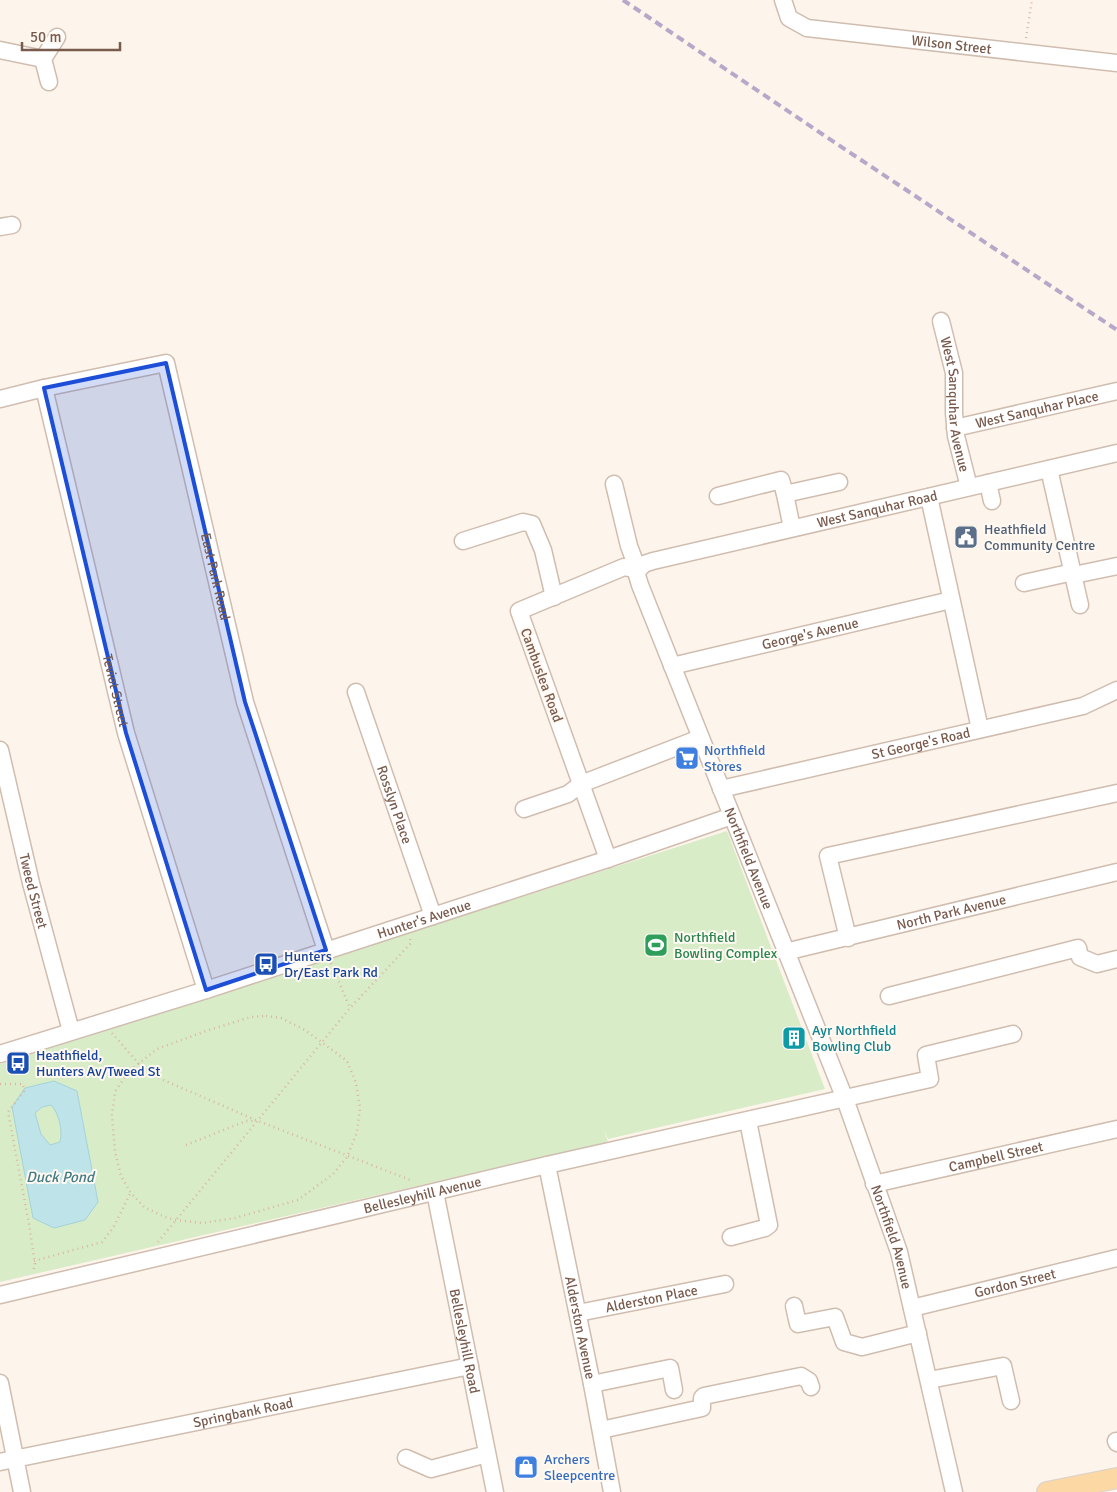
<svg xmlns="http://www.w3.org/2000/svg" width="1117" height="1492" font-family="Signika,sans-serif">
<rect width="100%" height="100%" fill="#fdf5eb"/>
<polygon fill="#d8ecc8" points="727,831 825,1089 608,1139 604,1129 608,1142 0,1282 0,1064"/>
<path fill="#bee3e8" stroke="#a4d3da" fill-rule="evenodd" d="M54 1081 77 1091 98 1202 85 1220 54 1228 33 1218 12 1107 25 1088ZM51 1105C59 1113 63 1131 60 1142L50 1145 41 1134 35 1113 42 1107Z"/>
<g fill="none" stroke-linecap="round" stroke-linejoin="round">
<g stroke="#d0bdaf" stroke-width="19">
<g id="minor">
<path id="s1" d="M783 0 789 18 807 28 1117 63"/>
<polyline points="0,50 43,59"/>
<polyline points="49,82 43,59 57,37"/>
<polyline points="0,227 12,225"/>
<path id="s2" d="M941 321 954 373V413L956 436 969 487"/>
<path id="s3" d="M44 388 126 733 206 990"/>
<path id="s4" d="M0 399 44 388 166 363 245 702 326 950"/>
<path id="s5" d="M955 428 1117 391"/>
<polyline points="1049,469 1080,605"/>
<polyline points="988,483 992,501"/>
<path id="s6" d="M614 484 629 546 638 570 637 575 640 585 845 1099 899 1252 954 1492"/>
<polyline points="718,496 781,480 785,494"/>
<polyline points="929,497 980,729"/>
<polyline points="792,528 785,494 839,482"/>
<polyline points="463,541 523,522 532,524 543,550 554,597"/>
<path id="s7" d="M638 570 644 564 653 561 1117 453"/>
<polyline points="1074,575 1117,566"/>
<polyline points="1024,583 1073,572"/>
<path id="s8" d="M672 666 951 600"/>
<path id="s9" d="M356 692 433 916"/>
<path id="s10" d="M0 750 31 883 71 1031"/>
<path id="s11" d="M721 789 1083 706 1117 690"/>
<polyline points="524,809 568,794 581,784 700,738"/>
<polyline points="608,859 519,611 624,567 638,570"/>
<polyline points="848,938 828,856 1117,793"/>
<path id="s12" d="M785 952 1117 872"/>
<polyline points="889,996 1078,948 1080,957 1097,964 1117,959"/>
<path id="s13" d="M0 1054 206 990 608 859 732 816"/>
<path id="s14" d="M547 1165 592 1384 612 1492"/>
<path id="s15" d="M874 1184 1117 1129"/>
<path id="s16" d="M435 1192 495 1492"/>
<polyline points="731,1237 765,1228 769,1225 748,1121"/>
<path id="s17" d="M0 1295 547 1165 930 1079 926 1055 1013 1034"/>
<polyline points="794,1306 798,1324 835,1317 844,1342 862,1347 918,1333"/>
<path id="s18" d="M912 1308 1117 1258"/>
<path id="s19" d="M578 1313 725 1284"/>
<polyline points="929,1380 1003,1366 1011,1401"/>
<polyline points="0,1383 22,1492"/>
<polyline points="592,1384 670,1368 674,1390"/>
<polyline points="601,1430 702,1408 702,1398 704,1396 801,1376 809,1381 811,1387"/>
<polyline points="1116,1441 1117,1443"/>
<polyline points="406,1458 431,1469 487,1454"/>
<path id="s20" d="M0 1462 470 1366"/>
</g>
</g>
<g stroke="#d9d1cd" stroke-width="22">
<polyline id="major" points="1047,1492 1117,1478"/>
</g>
<g stroke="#d9b7a4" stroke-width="2.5" stroke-dasharray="1 4" stroke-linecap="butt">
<polyline points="1026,38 1032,0"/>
<polyline points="331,963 350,1008"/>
<polygon points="266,1016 281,1018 305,1030 347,1061 356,1083 360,1108 357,1132 347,1157 333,1174 298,1200 235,1218 202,1223 176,1220 165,1217 144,1207 131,1193 121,1176 115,1152 112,1115 115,1092 128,1072 157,1049 206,1031 251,1017"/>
<polyline points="112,1033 139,1064 161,1079 258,1121 413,1181"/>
<polyline points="0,1084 23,1084 24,1091 8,1112 29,1224 35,1264 33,1272"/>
<polyline points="186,1145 246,1121 256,1121"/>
<polyline points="158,1242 350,1008 411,943 410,938"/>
<polyline points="34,1261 102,1242 113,1228 130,1194"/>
</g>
<use href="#minor" stroke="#fff" stroke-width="16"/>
<use href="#major" stroke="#fbd8a4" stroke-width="20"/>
<polyline stroke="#b8a7c9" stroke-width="4" stroke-dasharray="8 5" stroke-linecap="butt" points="623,0 822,134 1117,330"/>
</g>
<path fill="#1d4ed8" fill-opacity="0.2" stroke="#1d4ed8" stroke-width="4" stroke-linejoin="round" d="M166 363 245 702 326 950 206 990 126 733 44 388Z"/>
<defs>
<g id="civic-square" transform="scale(1.25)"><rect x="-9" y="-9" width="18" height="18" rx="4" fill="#5c6f8a" stroke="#fff9f2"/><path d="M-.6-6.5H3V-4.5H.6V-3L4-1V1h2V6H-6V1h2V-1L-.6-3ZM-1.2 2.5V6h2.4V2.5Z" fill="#fff"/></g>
<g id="supermarket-square" transform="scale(1.25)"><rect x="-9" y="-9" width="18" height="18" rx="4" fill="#3f7fe0" stroke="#fff9f2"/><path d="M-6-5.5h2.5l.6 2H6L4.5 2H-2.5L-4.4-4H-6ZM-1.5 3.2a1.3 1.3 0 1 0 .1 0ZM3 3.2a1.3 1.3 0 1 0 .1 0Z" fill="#fff"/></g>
<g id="stadium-square" transform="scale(1.25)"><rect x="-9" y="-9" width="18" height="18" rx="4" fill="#2e9e5b" stroke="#fff9f2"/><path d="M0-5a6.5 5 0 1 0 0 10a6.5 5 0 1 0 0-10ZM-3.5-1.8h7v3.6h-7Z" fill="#fff"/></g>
<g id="bus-square" transform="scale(1.25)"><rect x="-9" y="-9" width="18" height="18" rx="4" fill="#1a4fb4" stroke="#fff9f2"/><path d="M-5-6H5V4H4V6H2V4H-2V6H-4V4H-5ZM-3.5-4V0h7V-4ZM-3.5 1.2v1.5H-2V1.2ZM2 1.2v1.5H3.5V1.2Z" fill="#fff"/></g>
<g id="building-square" transform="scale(1.25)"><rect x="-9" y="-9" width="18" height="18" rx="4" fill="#0f9aa8" stroke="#fff9f2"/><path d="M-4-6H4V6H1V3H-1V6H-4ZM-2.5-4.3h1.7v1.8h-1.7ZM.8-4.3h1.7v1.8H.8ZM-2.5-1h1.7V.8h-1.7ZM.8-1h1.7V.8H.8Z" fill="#fff"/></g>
<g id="shop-square" transform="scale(1.25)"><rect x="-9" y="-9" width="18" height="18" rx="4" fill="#3f7fe0" stroke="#fff9f2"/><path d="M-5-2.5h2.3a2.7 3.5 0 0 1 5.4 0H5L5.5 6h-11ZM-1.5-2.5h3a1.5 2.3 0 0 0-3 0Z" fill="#fff"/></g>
</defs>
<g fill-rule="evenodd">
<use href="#civic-square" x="966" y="537"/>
<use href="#supermarket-square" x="687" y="758"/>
<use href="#stadium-square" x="656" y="945"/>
<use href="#bus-square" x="266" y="964"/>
<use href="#building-square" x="794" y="1038"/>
<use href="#bus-square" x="18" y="1063"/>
<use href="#shop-square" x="526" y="1467"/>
</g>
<g text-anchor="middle" stroke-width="4" stroke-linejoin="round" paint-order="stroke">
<g font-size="14" fill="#795b4d" stroke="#fff9f2">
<text dy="5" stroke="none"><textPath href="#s1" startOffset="185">Wilson Street</textPath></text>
<text dy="5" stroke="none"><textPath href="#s2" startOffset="85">West Sanquhar Avenue</textPath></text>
<text dy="5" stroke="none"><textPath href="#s5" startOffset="84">West Sanquhar Place</textPath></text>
<text dy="5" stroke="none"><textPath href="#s7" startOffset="248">West Sanquhar Road</textPath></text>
<text dy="5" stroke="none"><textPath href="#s4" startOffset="389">East Park Road</textPath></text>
<text dy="5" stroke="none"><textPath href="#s8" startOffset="142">George's Avenue</textPath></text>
<text transform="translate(542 675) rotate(70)" y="5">Cambuslea Road</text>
<text dy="5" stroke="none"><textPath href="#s3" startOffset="311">Teviot Street</textPath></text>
<text dy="5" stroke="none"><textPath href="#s11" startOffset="205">St George's Road</textPath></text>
<text dy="5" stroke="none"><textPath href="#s9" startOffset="119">Rosslyn Place</textPath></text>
<text dy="5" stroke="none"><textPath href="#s6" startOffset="399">Northfield Avenue</textPath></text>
<text dy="5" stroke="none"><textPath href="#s10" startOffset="145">Tweed Street</textPath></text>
<text dy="5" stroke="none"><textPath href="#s12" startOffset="171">North Park Avenue</textPath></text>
<text dy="5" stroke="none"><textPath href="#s13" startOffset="445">Hunter's Avenue</textPath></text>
<text dy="5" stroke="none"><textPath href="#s15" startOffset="125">Campbell Street</textPath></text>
<text dy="5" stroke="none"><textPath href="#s17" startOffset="434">Bellesleyhill Avenue</textPath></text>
<text dy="5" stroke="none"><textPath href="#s6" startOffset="804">Northfield Avenue</textPath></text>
<text dy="5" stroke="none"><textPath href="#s18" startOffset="106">Gordon Street</textPath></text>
<text dy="5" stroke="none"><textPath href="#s19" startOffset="75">Alderston Place</textPath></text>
<text dy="5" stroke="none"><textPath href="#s14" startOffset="166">Alderston Avenue</textPath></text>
<text dy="5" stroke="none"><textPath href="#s16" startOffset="152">Bellesleyhill Road</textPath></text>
<text dy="5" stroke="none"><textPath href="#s20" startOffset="248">Springbank Road</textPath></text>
</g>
<g font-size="14" fill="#4e5e75" stroke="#fff9f2" text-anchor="start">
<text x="984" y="534">Heathfield<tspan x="984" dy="16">Community Centre</tspan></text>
</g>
<g font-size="14" fill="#366cbe" stroke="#fff9f2" text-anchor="start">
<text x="704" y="755">Northfield<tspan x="704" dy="16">Stores</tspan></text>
<text x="544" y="1464">Archers<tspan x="544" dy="16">Sleepcentre</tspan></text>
</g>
<g font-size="14" fill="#27864d" stroke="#fff9f2" text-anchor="start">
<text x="674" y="942">Northfield<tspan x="674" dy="16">Bowling Complex</tspan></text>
</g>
<g font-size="14" fill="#164399" stroke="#fff9f2" text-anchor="start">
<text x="284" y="961">Hunters<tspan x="284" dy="16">Dr/East Park Rd</tspan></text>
<text x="36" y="1060">Heathfield,<tspan x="36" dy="16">Hunters Av/Tweed St</tspan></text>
</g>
<g font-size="14" fill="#0d838f" stroke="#fff9f2" text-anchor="start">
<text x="812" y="1035">Ayr Northfield<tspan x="812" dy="16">Bowling Club</tspan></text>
</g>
<g font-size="15" font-style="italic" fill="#437c85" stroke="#fff9f2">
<text x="60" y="1182">Duck Pond</text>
</g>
</g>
<path d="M22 42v8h98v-8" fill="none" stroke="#795b4d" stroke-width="2.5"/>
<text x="30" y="42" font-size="15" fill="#795b4d" stroke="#fff9f2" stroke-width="4" paint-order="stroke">50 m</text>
</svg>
